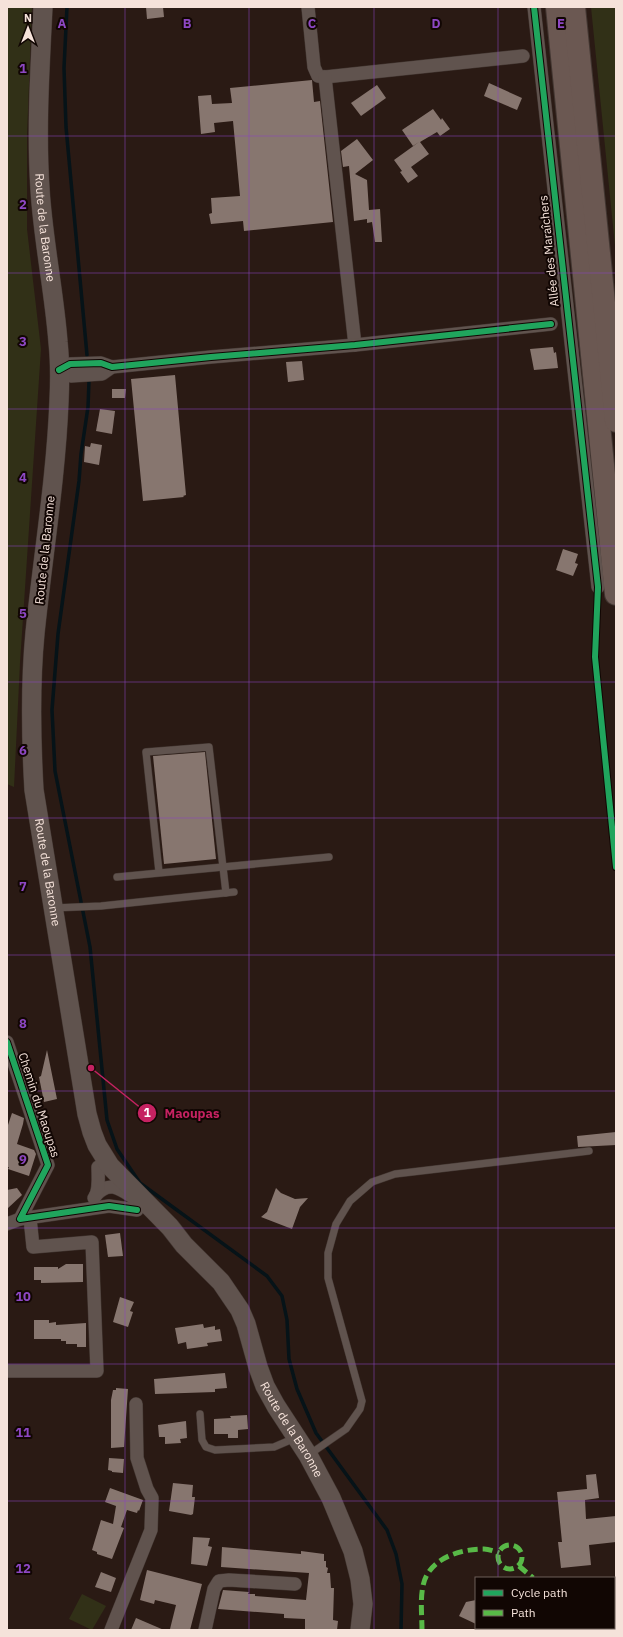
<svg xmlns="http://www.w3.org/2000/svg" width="623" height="1637" font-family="'IBM Plex Sans',sans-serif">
<rect width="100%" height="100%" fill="#2a1a14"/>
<g fill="#313017">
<polygon points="7,7 32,7 27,135 27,229 41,349 20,663 14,787 7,784"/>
<polygon points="591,7 616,7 616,256"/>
<polygon points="82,1594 106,1606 92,1630 69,1619"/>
</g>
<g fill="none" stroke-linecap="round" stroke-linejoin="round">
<g stroke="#061318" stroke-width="3.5">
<polyline points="67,7 64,68 66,127 87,355"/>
<polyline points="89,381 88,407 81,454 79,481 58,634 52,710 55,771 90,947 107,1120 117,1149 140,1183 267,1276 282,1296 287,1320 289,1359 297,1389 316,1433 387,1530 396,1554 402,1584 401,1630"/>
</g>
</g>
<g fill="#87766f">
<polygon points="146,7 163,7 164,17 147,19"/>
<polygon points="312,80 314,102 320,101 333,222 244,231 243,221 211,224 209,214 212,213 211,198 240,196 233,121 214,123 215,132 201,134 198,96 211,95 212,104 232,103 230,88"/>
<polygon points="489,83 522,98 517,110 484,96"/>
<polygon points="377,85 386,98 361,116 351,103"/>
<polygon points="433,109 441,120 442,118 450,129 440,136 437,132 420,142 429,154 411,167 418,176 408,183 400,172 402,171 394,160 419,142 413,146 402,130"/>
<polygon points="357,139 373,160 355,174 367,180 369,210 380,209 382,242 375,242 372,222 367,223 367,219 354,221 349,166 343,167 341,151"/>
<polygon points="553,347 554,353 556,352 558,368 534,370 530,349"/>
<polygon points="302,361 304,380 288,382 286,362"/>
<polygon points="175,375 186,495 183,496 184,497 143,501 131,379"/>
<polygon points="112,389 126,389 125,398 112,398"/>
<polygon points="100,409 115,411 112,434 96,431"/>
<polygon points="91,443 102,445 99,465 84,462 85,446 90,447"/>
<polygon points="563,549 578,554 575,563 578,564 573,576 556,570"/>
<polygon points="205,752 216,859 164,864 153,756"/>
<polygon points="47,1050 57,1099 44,1102 39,1077 41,1076"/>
<polygon points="12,1113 24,1118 23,1124 17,1144 34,1150 36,1154 29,1176 8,1169 9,1167 7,1167 7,1128"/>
<polygon points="616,1132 616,1145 578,1147 577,1136"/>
<polygon points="17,1188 22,1195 7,1209 7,1190"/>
<polygon points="276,1188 281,1193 295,1199 308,1198 300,1207 292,1229 261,1217 267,1212"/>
<polygon points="120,1233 123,1256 108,1257 105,1235"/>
<polygon points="66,1264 83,1264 83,1282 41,1283 41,1280 34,1280 34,1267 58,1267 58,1269"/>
<polygon points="120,1297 134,1302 130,1311 133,1312 128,1327 113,1322"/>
<polygon points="34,1320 49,1320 49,1323 56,1322 56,1325 86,1323 86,1347 77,1347 77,1344 66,1344 66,1341 61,1341 61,1339 34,1339"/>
<polygon points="203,1324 204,1328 215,1326 215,1330 220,1329 222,1341 207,1343 208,1346 187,1349 186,1342 178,1344 175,1328"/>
<polygon points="225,1373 227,1388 215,1389 215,1392 155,1394 154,1379"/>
<polygon points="116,1388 128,1389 124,1447 111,1448 111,1400 113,1390 116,1390"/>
<polygon points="247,1415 248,1429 238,1430 238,1438 228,1438 228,1434 214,1434 214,1419 231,1418 230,1416"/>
<polygon points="186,1421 187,1438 180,1439 181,1443 165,1444 165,1437 159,1437 158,1425"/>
<polygon points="109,1458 124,1459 123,1473 112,1472 112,1471 108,1470"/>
<polygon points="596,1474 599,1498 585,1500 586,1519 616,1516 616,1542 589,1545 591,1565 561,1568 558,1542 562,1542 557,1492 587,1489 586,1475"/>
<polygon points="173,1483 193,1485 192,1497 195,1497 193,1514 191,1515 169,1511"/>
<polygon points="110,1488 143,1500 139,1511 138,1510 137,1513 127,1510 121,1527 124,1528 112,1559 97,1554 97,1552 92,1550 101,1520 113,1524 116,1506 105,1502"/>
<polygon points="193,1537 210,1538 208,1546 212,1547 207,1566 191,1564"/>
<polygon points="222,1547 301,1554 301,1551 324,1554 324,1561 326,1561 326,1567 328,1568 327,1573 330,1573 331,1588 334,1588 333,1620 338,1621 337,1630 305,1630 305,1619 284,1618 284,1614 218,1609 223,1590 249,1592 248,1594 255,1594 255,1596 306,1600 309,1573 221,1567"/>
<polygon points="147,1570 202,1584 190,1630 170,1629 176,1605 155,1600 154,1604 140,1600"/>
<polygon points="101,1572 116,1578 111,1592 95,1587"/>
<polygon points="476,1600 476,1624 459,1616 466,1602"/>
<polygon points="136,1618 164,1630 131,1630"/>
</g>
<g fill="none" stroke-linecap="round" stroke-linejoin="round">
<g stroke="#433732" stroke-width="8">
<g id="service">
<polyline points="159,872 146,752 209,747 226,893"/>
<polyline points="117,877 329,857"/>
<polyline points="53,908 101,906 234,892"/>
<polyline points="200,1414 202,1440 206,1447 215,1450 274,1447 295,1438"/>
<polyline points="310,1454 346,1429 360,1409 362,1401 328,1278 328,1253 336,1224 350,1201 372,1182 395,1174 589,1151"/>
</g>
</g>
<g stroke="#433732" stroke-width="14">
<g id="minor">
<polyline points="308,7 314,67 318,76 325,77 523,56"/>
<polyline points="534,7 598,587"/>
<polyline points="325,77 355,345"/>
<polyline points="59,370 70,364 101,363 112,367 211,357 355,345 551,324"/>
<polyline points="59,370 71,376 102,374 112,367"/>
<polyline points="7,1042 48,1165 20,1219 109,1206 137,1210"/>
<path d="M96 1195C110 1180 120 1189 134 1198"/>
<path d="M94 1198C100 1191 98 1176 98 1167"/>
<polyline points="7,1224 20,1219"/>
<polyline points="7,1371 97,1371 92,1242 33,1247 30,1218"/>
<polyline points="111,1630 151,1530 152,1498 147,1489 137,1458 136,1404"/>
<polyline points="205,1630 214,1589 219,1581 229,1580 295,1584"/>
</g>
</g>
<g stroke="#433732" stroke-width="20">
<g id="secondary">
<path id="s1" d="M43 7C40 67 36 129 40 189 43 240 54 290 58 342 60 361 60 381 59 401 56 478 43 555 35 633 30 685 31 738 34 790L87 1114 92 1132 97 1145 110 1166 170 1227 184 1245 221 1282 240 1310 246 1324 258 1367 265 1386 276 1406 308 1455 331 1498 353 1551 360 1579 363 1604 360 1630"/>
</g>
</g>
<g stroke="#433732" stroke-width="24">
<g id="trunk">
<polyline points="557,7 616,594"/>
<polyline points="574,7 616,421"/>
</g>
</g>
<use href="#service" stroke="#60534e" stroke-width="7"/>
<use href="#minor" stroke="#60534e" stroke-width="13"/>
<use href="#secondary" stroke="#60534e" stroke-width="19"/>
<use href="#trunk" stroke="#6b5852" stroke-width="22"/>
<g stroke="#58b947" stroke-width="5" stroke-dasharray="10 5" stroke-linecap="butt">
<circle cx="510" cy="1557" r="12"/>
<polyline points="519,1566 533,1578"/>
<polyline points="568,1628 568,1630"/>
<path d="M422 1630C422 1616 420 1600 423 1586 428 1559 459 1549 484 1549 488 1549 494 1551 499 1553"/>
</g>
<g stroke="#110603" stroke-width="8">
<g id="cycleway">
<polyline points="534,7 598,587 595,657 616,867"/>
<polyline points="59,370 70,364 101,363 112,367 211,357 355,345 551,324"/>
<polyline points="7,1042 48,1165 20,1219 109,1206 137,1210"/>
</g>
</g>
<use href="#cycleway" stroke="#20a55d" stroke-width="6"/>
</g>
<path fill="none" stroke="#8d47c3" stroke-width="1" stroke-opacity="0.55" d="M125 7V1630M249 7V1630M374 7V1630M498 7V1578M7 136H616M7 273H616M7 409H616M7 546H616M7 682H616M7 818H616M7 955H616M7 1091H616M7 1228H616M7 1364H616M7 1501H616M498 1628V1630"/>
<g text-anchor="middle" stroke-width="4" stroke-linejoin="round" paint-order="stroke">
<g font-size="12" fill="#f5e2da" stroke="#110603">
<text dy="4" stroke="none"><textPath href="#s1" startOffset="221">Route de la Baronne</textPath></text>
<text transform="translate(549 251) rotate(-96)" y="4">Allée des Maraîchers</text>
<text transform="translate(45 550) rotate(-84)" y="4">Route de la Baronne</text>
<text dy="4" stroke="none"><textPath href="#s1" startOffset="869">Route de la Baronne</textPath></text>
<text transform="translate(39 1105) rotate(72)" y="4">Chemin du Maoupas</text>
<text dy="4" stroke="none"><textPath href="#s1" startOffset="1497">Route de la Baronne</textPath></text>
</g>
</g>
<g font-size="13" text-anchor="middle" font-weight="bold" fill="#8d47c3" stroke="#110603" stroke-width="4" stroke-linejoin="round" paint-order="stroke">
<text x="62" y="28">A</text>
<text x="187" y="28">B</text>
<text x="312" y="28">C</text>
<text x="436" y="28">D</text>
<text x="561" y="28">E</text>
<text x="23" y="73">1</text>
<text x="23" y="209">2</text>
<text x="23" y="346">3</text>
<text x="23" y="482">4</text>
<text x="23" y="618">5</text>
<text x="23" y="755">6</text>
<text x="23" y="891">7</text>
<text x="23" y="1028">8</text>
<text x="23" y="1164">9</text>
<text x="23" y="1301">10</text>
<text x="23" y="1437">11</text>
<text x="23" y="1573">12</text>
</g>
<path fill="none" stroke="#c52261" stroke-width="1.5" d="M91 1068L147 1113"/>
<g fill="#c52261" stroke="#110603" stroke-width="1.5">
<circle cx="91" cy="1068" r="4"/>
<circle cx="147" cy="1113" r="10"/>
</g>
<g font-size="12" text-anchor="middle" font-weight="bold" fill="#fff">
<text x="147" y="1117">1</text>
</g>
<g font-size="13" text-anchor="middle" font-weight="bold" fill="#c52261" stroke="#110603" stroke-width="4" stroke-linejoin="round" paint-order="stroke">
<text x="192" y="1118">Maoupas</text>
</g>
<rect width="623" height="1637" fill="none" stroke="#f5e2da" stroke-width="16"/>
<rect x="475" y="1577" width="140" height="52" fill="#110603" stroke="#6c5e59"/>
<rect x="483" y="1590" width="20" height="6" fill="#20a55d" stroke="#6c5e59"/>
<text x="511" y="1597" font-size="12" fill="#f5e2da">Cycle path</text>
<rect x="483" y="1610" width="20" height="6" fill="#58b947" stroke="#6c5e59"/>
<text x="511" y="1617" font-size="12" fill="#f5e2da">Path</text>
<g transform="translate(28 28)" stroke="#110603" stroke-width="3" paint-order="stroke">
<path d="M0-3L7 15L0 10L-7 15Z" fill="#f5e2da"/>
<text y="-6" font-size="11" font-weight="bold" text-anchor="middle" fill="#f5e2da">N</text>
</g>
</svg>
